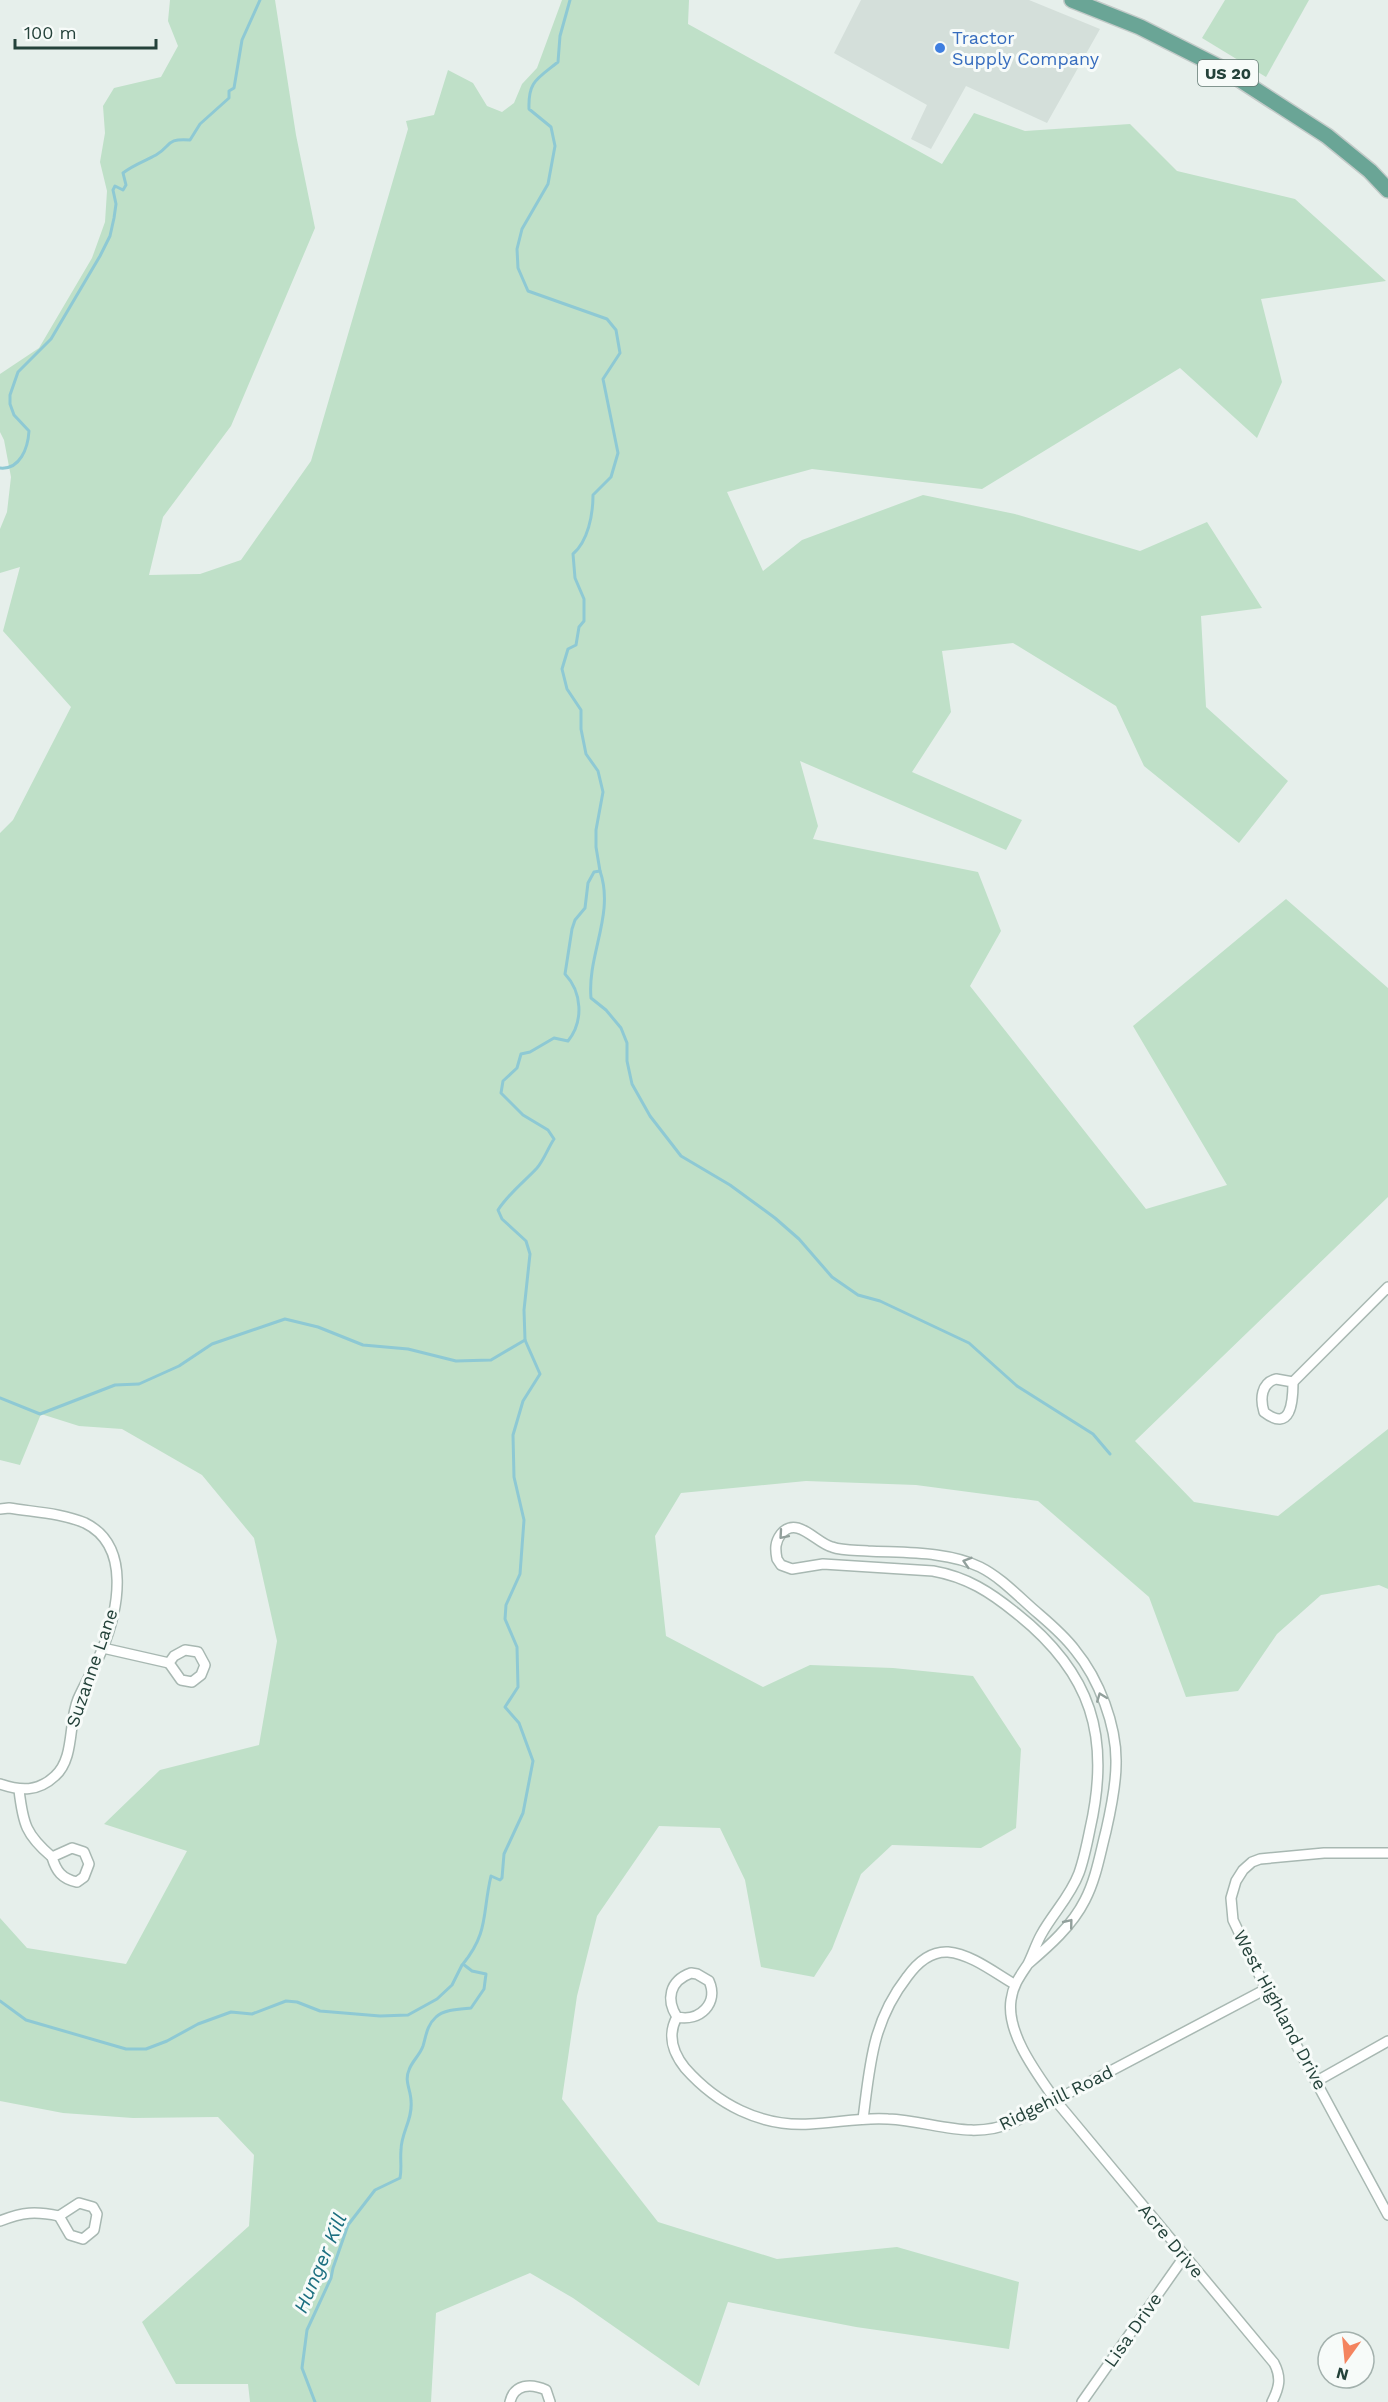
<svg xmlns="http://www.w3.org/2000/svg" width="1388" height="2402" font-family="'Work Sans',sans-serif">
<rect width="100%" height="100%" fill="#e6efeb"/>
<polygon fill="#d4dfda" points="861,0 1029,0 1100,29 1047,123 966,86 931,149 911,139 927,105 834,53"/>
<g fill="#bfe0c8">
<polygon points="170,0 275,0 296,135 315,228 231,426 163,517 149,575 200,574 241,560 311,461 408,129 406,121 434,115 448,70 473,83 487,106 502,112 514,103 522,84 537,68 562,0 689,0 688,24 942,164 974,113 1025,131 1130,124 1177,171 1295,199 1386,281 1261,299 1282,382 1257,438 1180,368 982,489 812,469 727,492 763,571 802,540 923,495 1015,514 1140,551 1207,522 1262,608 1201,616 1206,707 1288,781 1239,843 1144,766 1116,706 1013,643 942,651 951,712 912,772 1022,820 1006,850 800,761 818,826 813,839 978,872 1001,931 970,986 1146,1209 1227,1185 1133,1026 1286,899 1388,988 1388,1197 1135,1441 1194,1502 1278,1516 1388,1429 1388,1589 1379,1585 1321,1595 1277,1634 1238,1691 1186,1697 1149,1597 1038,1501 916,1485 806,1481 681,1493 655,1536 666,1636 763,1687 810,1665 893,1668 973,1676 1021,1749 1016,1828 981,1848 892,1845 861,1874 832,1949 814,1977 761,1967 745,1880 720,1828 659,1826 597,1916 577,1996 562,2099 658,2222 777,2259 897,2247 1019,2282 1009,2349 856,2327 728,2302 699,2386 573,2298 530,2273 436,2313 431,2402 250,2402 248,2384 176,2384 142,2322 249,2226 254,2155 218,2117 133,2118 63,2113 0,2101 0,1918 27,1948 126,1964 187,1851 104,1824 160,1770 259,1745 277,1641 254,1538 202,1475 122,1429 79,1426 41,1414 20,1465 0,1460 0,833 13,820 71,707 3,631 20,567 0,573 0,529 7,512 11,477 4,440 0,432 0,374 39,348 92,258 105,222 107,191 100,162 105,133 103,106 114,88 161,77 178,46 168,21"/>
<polygon points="1225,0 1309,0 1266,77 1202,38"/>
</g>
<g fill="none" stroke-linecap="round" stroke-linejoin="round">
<g stroke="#8ec9d4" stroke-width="3">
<path d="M0 468C20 470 28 448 29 431L14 415 10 404V395L18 372 51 339 100 256 110 236 114 218 116 204 113 190 115 186 123 190 126 185 123 173C133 165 145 161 156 155 172 146 165 138 190 140L200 124 229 98V91L234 88 242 40 260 0"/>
<path d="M600 871C615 914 587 955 591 998L606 1010 621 1028 627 1043V1061L632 1084 650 1116 681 1156 730 1185 775 1218 799 1239 832 1277 858 1295 880 1301 969 1343 1017 1386 1093 1434 1110 1454"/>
<polyline points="0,1398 40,1414 115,1385 139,1384 179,1366 212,1344 285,1319 318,1327 363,1345 408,1349 456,1361 491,1360 525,1340"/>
<polyline points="0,2001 26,2020 126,2049 146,2049 167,2041 198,2024 231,2012 252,2014 286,2001 297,2002 320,2011 380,2016 408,2015 437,1999 452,1985 462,1965"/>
<path d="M315 2402 302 2368 307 2330 331 2278 333 2268 348 2225 375 2190 400 2178C402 2168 400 2160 401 2150 401 2133 413 2119 411 2101 411 2090 404 2081 409 2070 412 2061 420 2055 423 2046 426 2036 427 2025 436 2017 444 2009 461 2009 471 2008L484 1989 486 1974 472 1971 463 1964C489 1932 482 1914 491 1876L500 1880 502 1878 504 1854 523 1813 533 1761 519 1723 505 1707 518 1687 517 1647 505 1619 506 1605 520 1574 524 1520 514 1477 513 1435 523 1401 540 1374 525 1340 524 1310 530 1254 526 1241 502 1219 498 1210C509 1193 524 1182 537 1168 544 1160 548 1148 554 1139L548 1130 523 1115 501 1093 503 1081 517 1068 521 1054 530 1052 554 1038 568 1041C584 1021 582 992 565 974L572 929 575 920 585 908 588 883 594 872 600 871 596 847V830L603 792 598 771 586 754 581 729V710L567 689 562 669 568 649 576 645 579 627 584 621V599L575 578 573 554C588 541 593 515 593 495L611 477 618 453 603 379 620 353 616 330 607 319 528 291 518 268 517 249 522 229 548 184 555 146 551 127 529 109C528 81 537 79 558 62L560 36 570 0"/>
</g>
<g stroke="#a8b8b2" stroke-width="12">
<g id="minor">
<path d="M1276 1379 1293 1382C1293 1402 1291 1433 1264 1412 1260 1399 1261 1383 1276 1379Z"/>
<polyline points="1293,1382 1388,1287"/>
<path d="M0 1509 9 1508C33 1512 62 1513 85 1523 132 1546 118 1611 102 1650 95 1667 85 1683 78 1699 68 1723 75 1758 55 1776 38 1792 21 1791 0 1784"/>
<polyline points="103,1648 169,1663"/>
<polygon points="185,1650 198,1652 205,1665 201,1675 192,1682 181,1680 169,1663 174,1656"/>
<path d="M19 1790C23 1824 26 1835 52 1857"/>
<path d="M72 1848 84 1852 89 1864 84 1877 77 1882C62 1879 56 1871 52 1857Z"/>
<polyline points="1388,1853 1324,1853 1260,1859 1252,1862 1243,1870 1236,1881 1231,1898 1233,1920 1266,1989 1388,2215"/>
<path d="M1028 1964C1049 1946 1072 1926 1085 1900 1096 1879 1100 1854 1106 1831 1111 1809 1116 1786 1116 1764 1117 1726 1099 1679 1075 1650 1063 1634 1048 1622 1033 1609 1016 1594 1000 1577 980 1567 947 1551 904 1553 868 1551 856 1550 843 1551 832 1547 816 1543 797 1515 781 1534 775 1542 775 1549 777 1559L781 1565 792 1569 823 1564 933 1571C967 1577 990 1592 1016 1613 1092 1673 1111 1737 1090 1829 1087 1844 1084 1859 1079 1873 1070 1897 1053 1913 1041 1935 1036 1944 1033 1954 1028 1964 1020 1976 1013 1985 1011 2000 1006 2034 1038 2075 1056 2101L1274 2363C1282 2378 1279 2388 1272 2402"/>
<path d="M691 1973 697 1974 709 1981C719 2003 700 2022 677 2017 666 2000 669 1981 691 1973Z"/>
<path d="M677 2017C667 2035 673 2053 685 2068 717 2104 760 2127 810 2124 836 2123 862 2117 888 2119 933 2121 970 2141 1014 2122L1266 1989"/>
<polyline points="1317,2081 1388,2041"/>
<path d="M863 2119C870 2065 872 2022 907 1977 917 1963 930 1951 948 1952 971 1954 995 1973 1014 1984"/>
<polygon points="79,2203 93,2207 97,2214 94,2230 83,2239 70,2235 59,2216"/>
<path d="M0 2221C23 2212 35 2211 59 2216"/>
<path d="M510 2402C514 2384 531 2383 546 2390L550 2402"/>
<polyline points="1082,2402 1184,2257"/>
</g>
</g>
<g stroke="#c2cac8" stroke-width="18">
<polyline id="primary" points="1072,0 1140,27 1225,70 1327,136 1370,171 1388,190"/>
</g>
<use href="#minor" stroke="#fff" stroke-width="9"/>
<use href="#primary" stroke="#6aa596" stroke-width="15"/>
</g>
<defs><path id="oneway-chevron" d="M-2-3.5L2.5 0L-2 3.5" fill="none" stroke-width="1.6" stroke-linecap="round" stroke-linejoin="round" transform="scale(1.5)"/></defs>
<g stroke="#92a09c">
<use href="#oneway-chevron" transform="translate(783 1535) rotate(131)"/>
<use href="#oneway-chevron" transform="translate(967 1562) rotate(-163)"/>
<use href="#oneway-chevron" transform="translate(1101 1697) rotate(-111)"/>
<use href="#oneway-chevron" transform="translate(1069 1923) rotate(-51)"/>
</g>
<circle fill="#3f7fe0" stroke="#f7fbf9" stroke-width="2" cx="940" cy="48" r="6"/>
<g text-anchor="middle" stroke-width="6" stroke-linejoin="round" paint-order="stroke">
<rect fill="#f7fbf9" stroke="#637a73" stroke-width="1.5" x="1198" y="60" width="60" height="26" rx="4.5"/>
<g font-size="16" font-weight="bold" fill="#24423a">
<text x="1228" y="79">US 20</text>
</g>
<g font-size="18" fill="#366cbe" stroke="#f7fbf9" text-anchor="start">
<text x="952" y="44">Tractor<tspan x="952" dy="21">Supply Company</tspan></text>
</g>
<g font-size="18" fill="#24423a" stroke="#f7fbf9">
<text transform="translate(92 1668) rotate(-71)" y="6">Suzanne Lane</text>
<text transform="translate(1280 2010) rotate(62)" y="6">West Highland Drive</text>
<text transform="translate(1056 2098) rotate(-26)" y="6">Ridgehill Road</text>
<text transform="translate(1171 2241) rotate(50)" y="6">Acre Drive</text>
<text transform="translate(1133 2330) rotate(-55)" y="6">Lisa Drive</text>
</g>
<g font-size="20" font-style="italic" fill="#1c6f80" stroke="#f7fbf9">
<text transform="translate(320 2263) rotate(-67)" y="7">Hunger Kill</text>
</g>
</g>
<g transform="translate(1346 2360) rotate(195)"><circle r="28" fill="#f7fbf9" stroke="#a3b1ad" stroke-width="1.5"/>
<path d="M0-4.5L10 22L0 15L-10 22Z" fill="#f4845f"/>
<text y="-9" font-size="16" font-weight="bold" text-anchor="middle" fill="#24423a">N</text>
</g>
<path d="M15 39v9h141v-9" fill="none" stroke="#24423a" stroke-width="3"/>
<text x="24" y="39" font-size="18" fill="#24423a" stroke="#f7fbf9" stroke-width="4.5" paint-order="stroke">100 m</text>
</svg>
